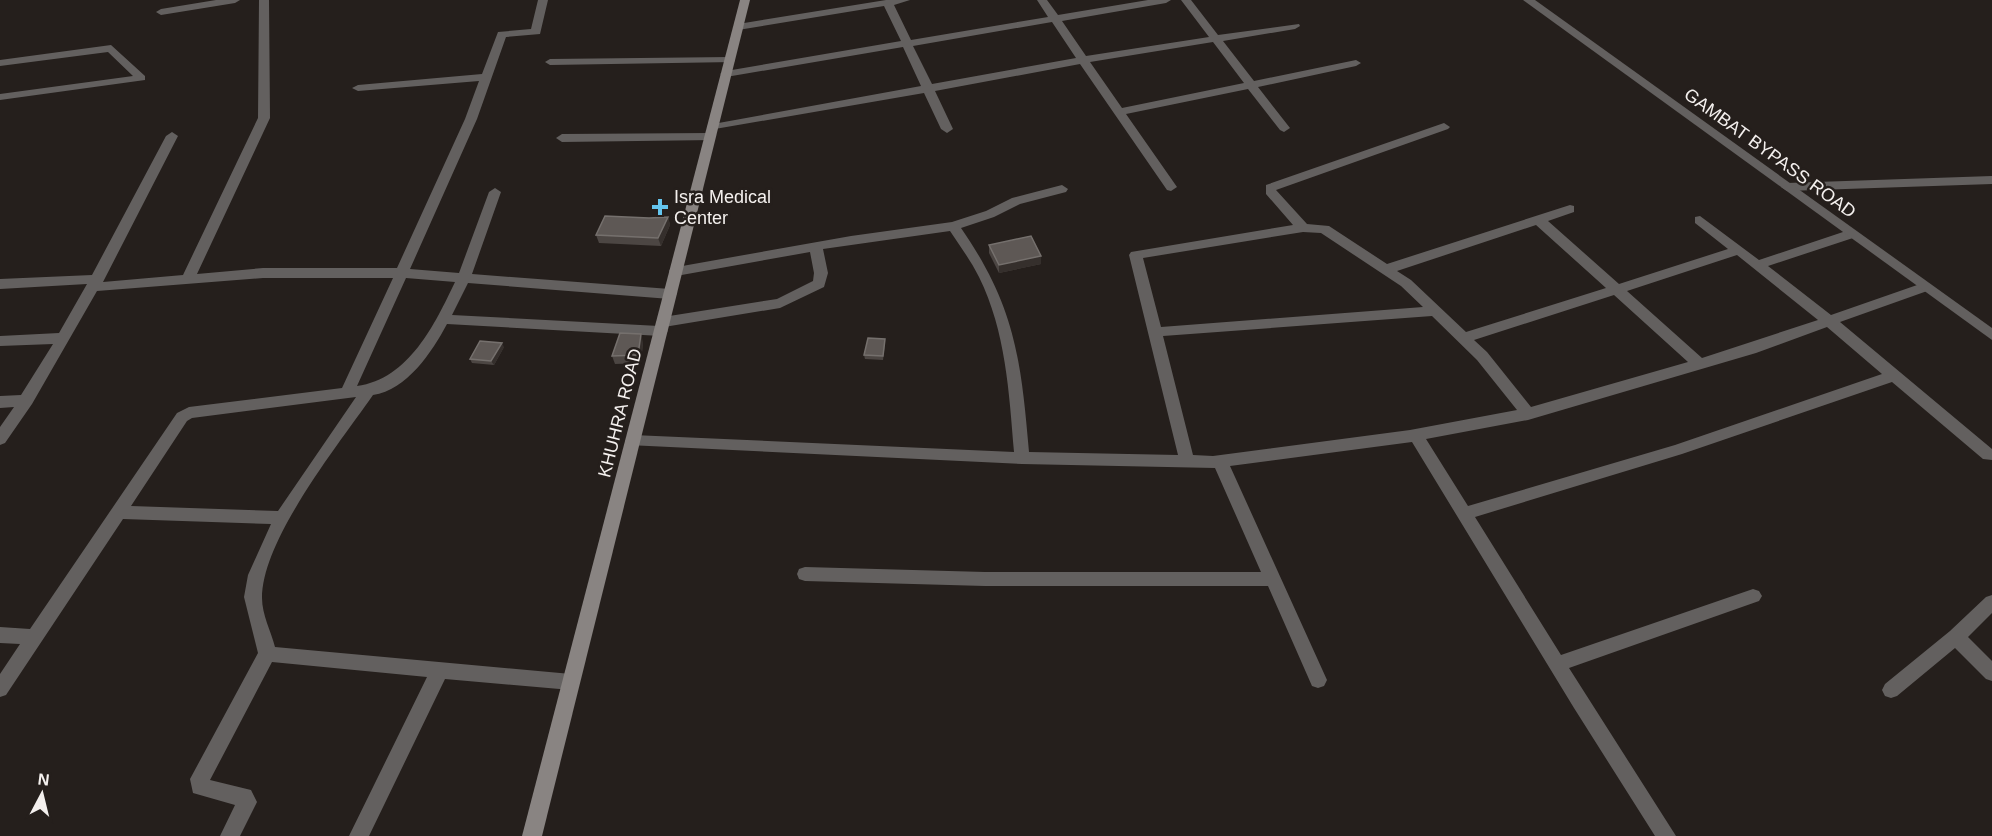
<svg xmlns="http://www.w3.org/2000/svg" width="1992" height="836" font-family="Arial,sans-serif">
<rect width="100%" height="100%" fill="#251f1c"/>
<g fill="none" stroke-linecap="round" stroke-linejoin="round">
<g fill="#63605f" fill-rule="evenodd">
<polygon points="216,0 240,0 235,3 161,15 156,12 161,9"/>
<path d="M259 0H269L270 118 197 274 263 268H397L465 119 479 81 358 91 352 88 358 85 482 74 498 32 531 29 538 0H548L540 34 506 37 477 119 410 269 459 273 489 192 495 188 501 192 472 274 670 289 677 294 670 299 468 283 452 315 659 326 656 322 663 317 777 299 813 281 814 273 810 252 676 276 671 274 669 271 671 268 851 236 952 222 986 211 1012 198 1062 185 1068 189 1066 192 1020 204 994 217 961 228C1015 306 1021 359 1029 452L1178 455 1129 255 1131 252 1293 225 1266 194V185L1444 123 1450 127 1448 129 1276 190 1307 224 1329 226 1387 264 1570 205 1574 206V212L1548 221 1619 284 1728 249 1695 223V217L1700 216 1759 260 1846 231H1856L1857 234 1856 237 1768 266 1831 315 1920 284H1930L1932 287 1930 290 1840 322 1992 449V460L1983 459 1892 382 1682 454 1475 517 1561 655 1753 589 1759 591 1762 596 1759 601 1569 668 1676 836H1655L1574 708 1412 442 1230 466 1327 680 1324 686 1318 688 1312 686 1268 586H985L805 581 799 579 797 574 799 569 805 567 985 572H1261L1215 468 1022 464 628 445 625 441 628 437 633 435 1014 452C1009 392 1006 332 979 277 971 261 960 246 950 231L823 249 828 273 824 287 780 308 664 327 668 331 661 336 447 324C432 352 407 390 373 395 339 444 262 539 262 598 262 615 271 631 275 647L571 674 577 676 580 682 577 688 571 690 445 679 369 836H349L427 677 272 662 210 780 251 790 257 802 240 836H220L235 805 193 793 190 779 258 653 244 597 248 575 271 524 123 519 6 695 0 697V674L20 644 0 643V627L30 629 177 413 189 407 342 388 393 278H263L97 291 32 404 5 443 0 445V427L14 407 0 408V396L21 395 53 344 0 346V336L59 333 87 284 0 289V279L92 275 166 136 172 132 178 136 103 282 183 275 258 118ZM1536 225 1606 288 1466 332 1411 280 1397 271ZM1303 232 1321 233 1401 286 1423 307 1161 327 1143 258ZM1737 255 1818 320 1702 358 1627 291ZM406 278 455 282C435 324 409 379 357 386ZM1614 295 1688 362 1531 407 1487 352 1474 340ZM1432 316 1477 360 1517 410 1410 430 1213 456 1193 455 1163 336ZM1827 327 1882 374 1675 445 1468 506 1426 439 1528 420 1756 353ZM356 397 278 511 131 506 187 421 192 418Z"/>
<path d="M886 0H910L894 5 911 40 1048 17 1037 0H1047L1058 15 1148 0H1171L1166 3 1062 21 1086 56 1209 37 1181 0H1191L1218 35 1299 24 1300 26 1295 29 1223 41 1254 81 1356 60 1361 63 1356 66 1258 87 1290 128 1284 132 1280 130 1248 89 1126 114 1177 187 1171 191 1167 190 1080 64 935 91 953 129 947 133 941 129 924 93 709 130 707 128 713 124 921 86 903 47 726 77 720 74 726 71 901 41 884 6 738 30 733 27 738 24ZM1052 22 1076 58 932 84 913 46ZM1213 42 1244 83 1122 108 1090 62Z"/>
<polygon points="111,45 145,76 145,80 0,100 0,94 133,76 108,52 0,66 0,60"/>
<polygon points="730,57 735,60 734,62 550,65 545,62 550,59"/>
<polygon points="710,133 714,134 714,140 562,142 556,138 562,134"/>
<polygon points="1992,176 1992,184 1787,191 1781,187 1787,183"/>
<polygon points="1992,595 1992,613 1968,637 1992,661 1992,681 1986,679 1955,648 1897,696 1891,698 1885,696 1882,690 1885,684 1950,631 1986,597"/>
</g>
<polygon fill="#63605f" fill-rule="evenodd" points="1523,0 1535,0 1992,328 1992,340"/>
<polygon fill="#898482" fill-rule="evenodd" points="740,0 750,0 542,836 522,836"/>
</g>
<g fill="#4c4643">
<polygon points="668,217 670,225 661,246 599,243 596,235 649,218"/>
<polygon points="989,245 1041,256 1041,264 999,273 989,253"/>
<polygon points="643,342 641,363 615,364 612,356"/>
<polygon points="885,343 883,360 865,359 864,355"/>
<polygon points="504,347 494,365 472,363 470,359"/>
</g>
<g fill="#352f2c">
<polygon points="668,217 670,225 661,246 658,238"/>
<polygon points="1041,256 1041,264 999,273 999,265"/>
<polygon points="641,334 643,342 641,363 638,355"/>
<polygon points="502,343 504,347 494,365 491,361"/>
</g>
<g fill="#5e5855" stroke="#75706d" stroke-width="1.5">
<polygon points="605,216 649,218 668,217 658,238 596,235"/>
<polygon points="1031,236 1041,256 999,265 989,245"/>
<polygon points="620,333 641,334 638,355 612,356"/>
<polygon points="868,338 885,339 883,356 864,355"/>
<polygon points="480,341 502,343 491,361 470,359"/>
</g>
<path fill="#64c5ee" stroke="#251f1c" stroke-width="2" d="M657 198h6v6h6v6h-6v6h-6v-6h-6v-6h6z"/>
<g text-anchor="middle" stroke-width="5" stroke-linejoin="round" paint-order="stroke">
<g font-size="18" fill="#f4f0ee" stroke="#251f1c">
<text transform="translate(1770 153) rotate(36)" y="6">GAMBAT BYPASS ROAD</text>
<text transform="translate(620 413) rotate(-76)" y="6">KHUHRA ROAD</text>
</g>
<g font-size="18" fill="#f4f0ee" stroke="#251f1c" text-anchor="start">
<text x="674" y="203">Isra Medical<tspan x="674" dy="21">Center</tspan></text>
</g>
</g>
<g transform="translate(42 794) rotate(7)" stroke="#251f1c" stroke-width="4.5" paint-order="stroke">
<path d="M0-4.5L10 22L0 15L-10 22Z" fill="#f4f0ee"/>
<text y="-9" font-size="16" font-weight="bold" text-anchor="middle" fill="#f4f0ee">N</text>
</g>
</svg>
